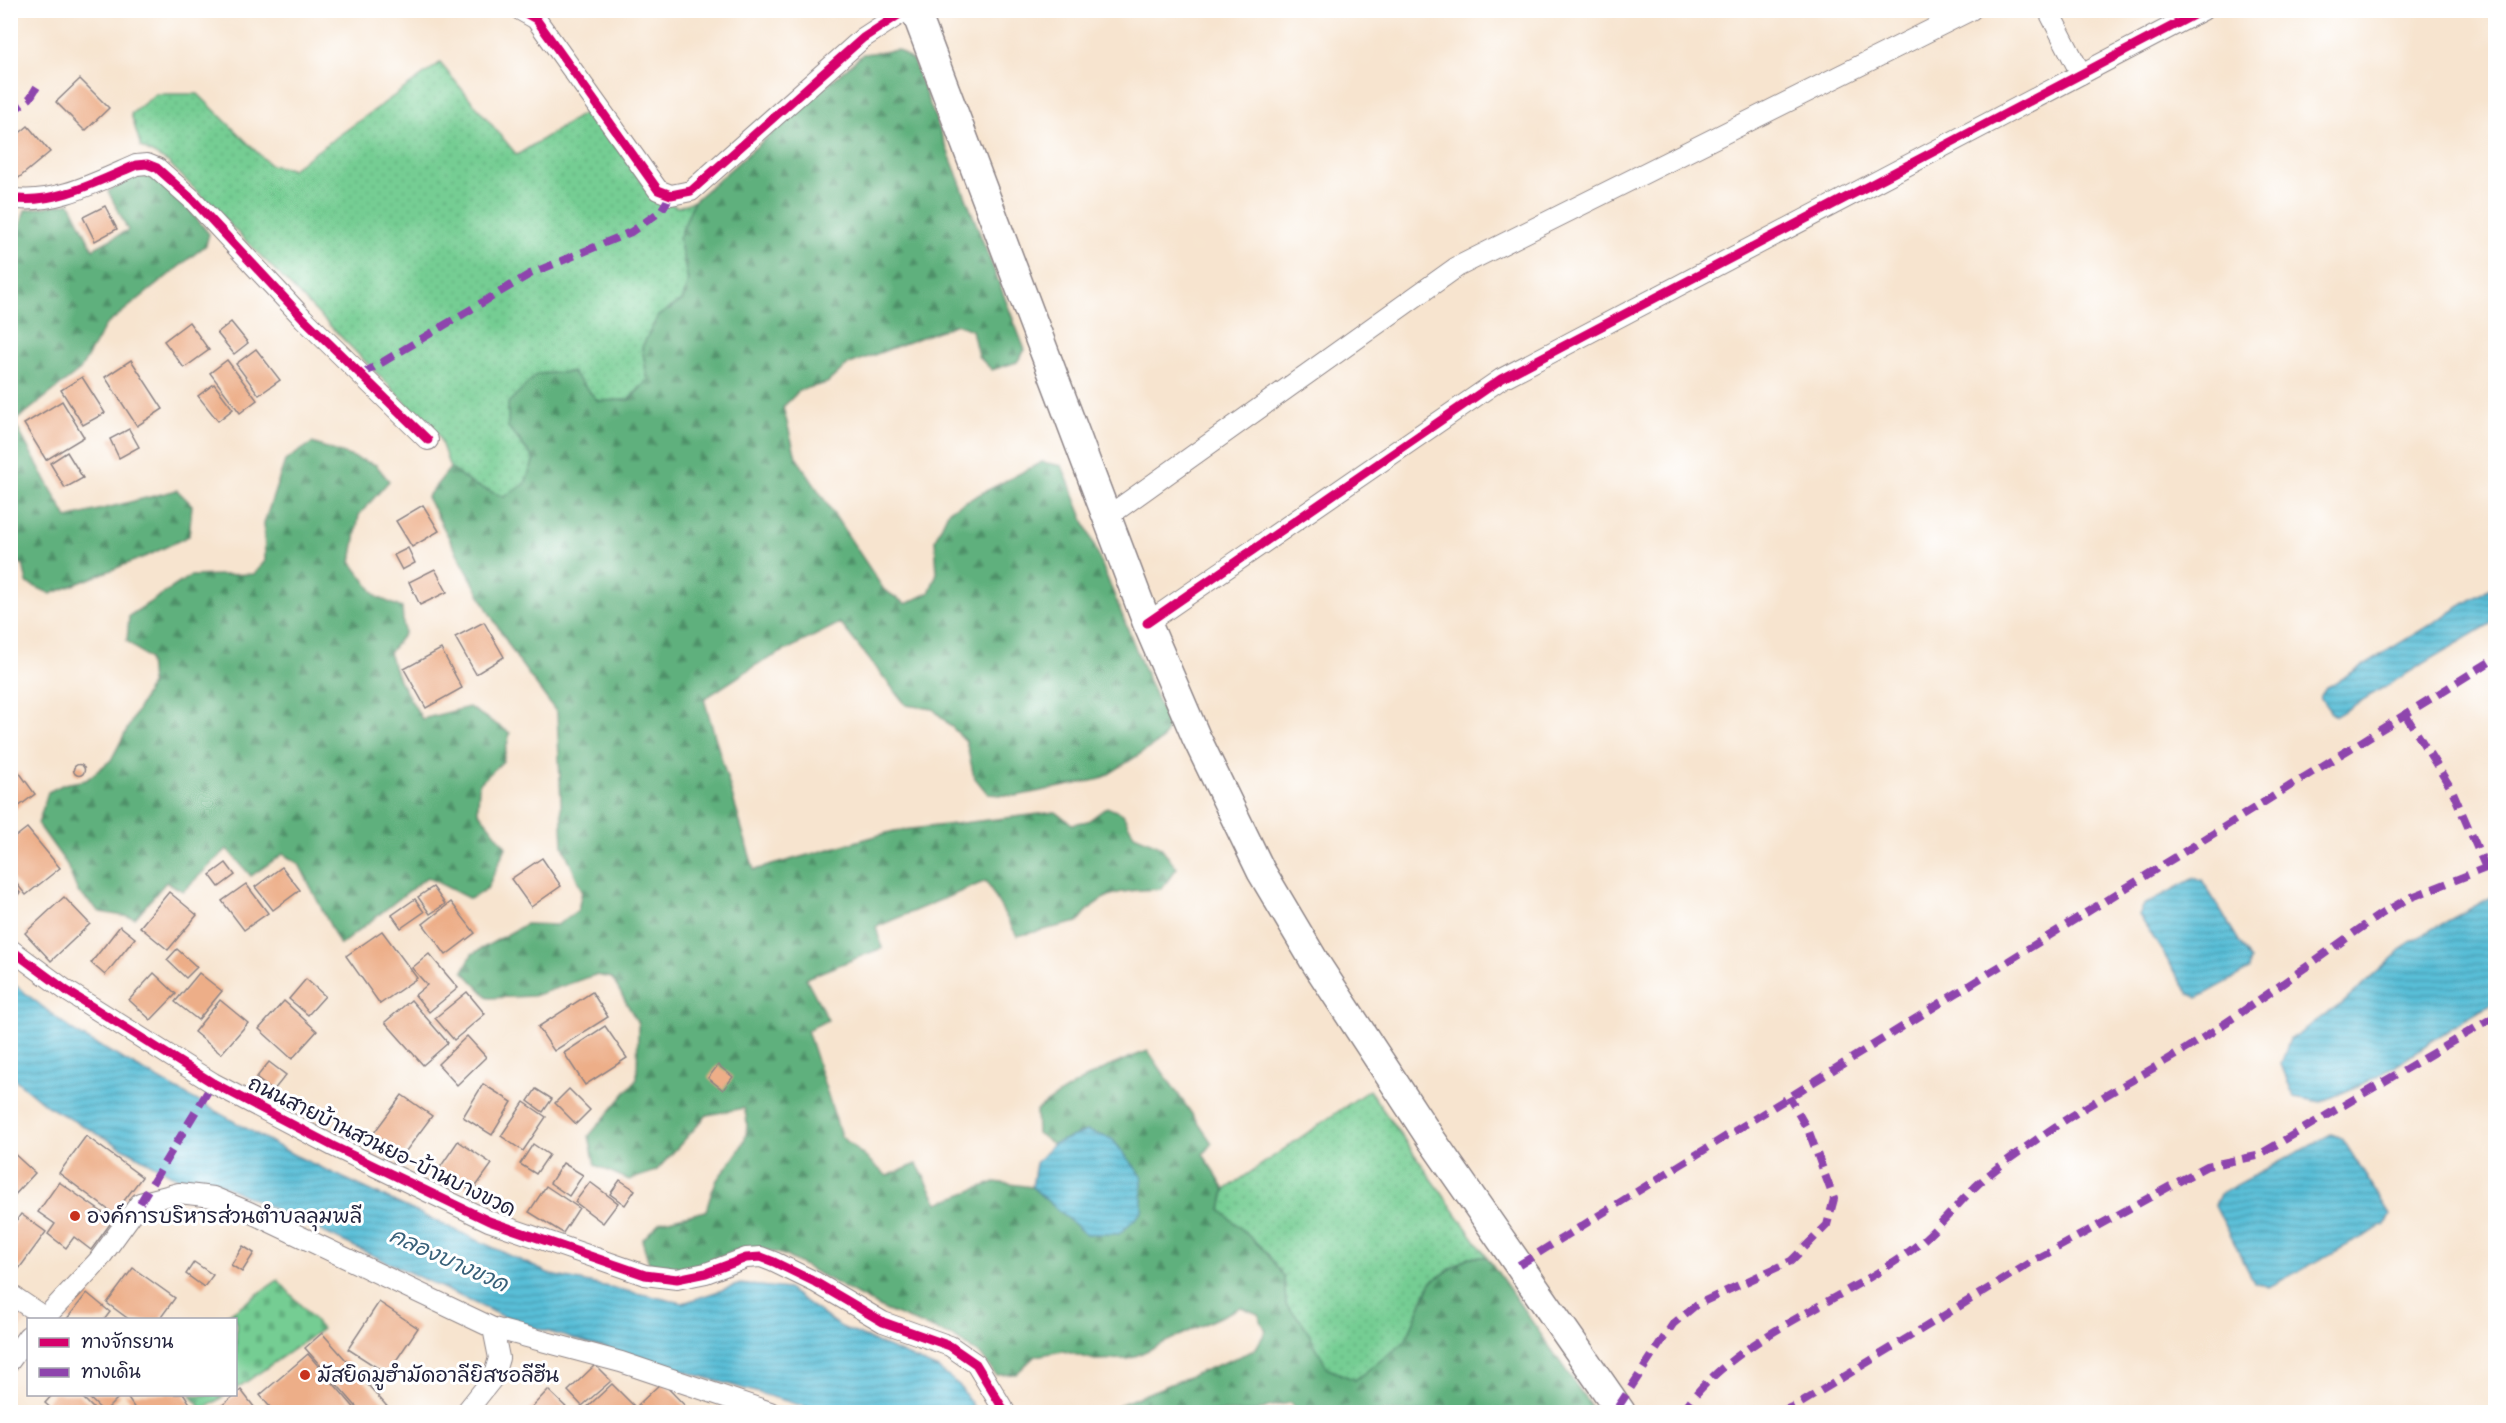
<svg xmlns="http://www.w3.org/2000/svg" width="2506" height="1423" font-family="Kalam,'Playpen Sans Thai',sans-serif">
<defs>
<pattern id="grass-dots" width="8" height="8" patternUnits="userSpaceOnUse" patternTransform="scale(1.5)"><rect width="8" height="8" fill="#74cd93"/><path d="M2 2h.1M6 6h.1" fill="none" stroke="#64b080" stroke-width="1.8" stroke-linecap="round"/></pattern>
<pattern id="forest-firs" width="22" height="20" patternUnits="userSpaceOnUse" patternTransform="scale(1.5)"><rect width="22" height="20" fill="#5fb07d"/><path d="M5 1l3.5 6h-7zM16 11l3.5 6h-7z" fill="#4e8f68"/></pattern>
<pattern id="cemetery-stones" width="16" height="16" patternUnits="userSpaceOnUse" patternTransform="scale(1.5)"><rect width="16" height="16" fill="#74cd93"/><path d="M2 7V4a2 2 0 0 1 4 0v3zM10 15v-3a2 2 0 0 1 4 0v3z" fill="#64b080"/></pattern>
<pattern id="water-rules" width="6" height="5" patternUnits="userSpaceOnUse" patternTransform="scale(1.5)"><rect width="6" height="5" fill="#59bed7"/><path d="M0 2.5h6" fill="none" stroke="#499ab0"/></pattern>
</defs>
<rect width="100%" height="100%" fill="#fff"/>
<filter id="ink" filterUnits="userSpaceOnUse"><feTurbulence type="fractalNoise" baseFrequency=".0167" numOctaves="2"/><feDisplacementMap in="SourceGraphic" scale="12" xChannelSelector="R" yChannelSelector="G"/><feConvolveMatrix kernelMatrix="1 2 1 2 8 2 1 2 1" color-interpolation-filters="sRGB"/></filter>
<filter id="wash" filterUnits="userSpaceOnUse"><feTurbulence type="fractalNoise" baseFrequency=".008" numOctaves="4" result="noise"/><feDisplacementMap in="SourceGraphic" scale="24" xChannelSelector="R" yChannelSelector="G"/><feGaussianBlur stdDeviation="1.35" result="paint"/><feColorMatrix in="noise" values="0 0 0 0 0 0 0 0 0 0 0 0 0 0 0 0 0 1.4 0 .05"/><feComposite in="paint" operator="in"/></filter>
<g filter="url(#wash)">
<rect width="100%" height="100%" fill="#f7e4cf"/>
<polygon fill="#f2d4be" points="11,1302 20,1310 26,1322 11,1339"/>
<g fill="url(#grass-dots)" stroke="#4b7867" stroke-width="1.5">
<polygon points="440,63 517,155 589,110 654,198 678,207 694,201 679,238 688,280 683,300 658,316 642,347 648,380 628,400 598,401 572,372 537,374 508,427 534,459 525,484 504,497 472,484 450,468 439,436 168,162 141,147 131,114 156,94 198,94 270,165 292,169"/>
<polygon points="1369,1090 1487,1257 1469,1257 1431,1282 1405,1342 1355,1380 1328,1369 1303,1323 1286,1305 1284,1277 1221,1210 1225,1190"/>
</g>
<g fill="url(#forest-firs)" stroke="#40695c" stroke-width="1.5">
<path d="M898 50 913 61 1025 350 1017 362 992 370 978 356 972 330 957 324 847 365 827 383 800 390 783 407 796 457 884 590 906 604 929 593 937 573 935 540 949 510 1042 462 1062 466 1148 679 1169 726 1162 740 1101 779 1016 796 988 794 974 777 966 741 933 709 906 705 840 623 756 665 704 699 754 870 894 831 1056 812 1072 824 1088 821 1107 807 1123 814 1134 835 1160 846 1177 868 1161 889C1124 891 1102 889 1078 922L1017 936 986 881 876 927 882 948 806 978 828 1020 807 1030 841 1136 887 1176 917 1164 938 1203 995 1182 1032 1187 1085 1234 1142 1176 1112 1139 1087 1131 1053 1144 1037 1133 1036 1111C1070 1085 1107 1065 1148 1051L1212 1143 1203 1154 1225 1190 1221 1210 1266 1252 1284 1277 1286 1305 1303 1323 1328 1369 1355 1380 1405 1342 1431 1282 1469 1257H1487L1595 1412H1299L1290 1403 1268 1407 1256 1412H1111L1119 1405 1255 1350 1266 1331 1258 1314 1241 1307 1129 1359 1095 1360 1063 1351 1035 1356 1016 1374 996 1375 981 1355 953 1337 885 1310 784 1255 758 1248 732 1252 704 1264 678 1269 649 1263 642 1240 660 1222 706 1211C709 1201 712 1189 717 1180 734 1155 755 1141 744 1108L707 1115 656 1171 629 1180 595 1165 589 1136 637 1079 638 1023 612 978 595 975 533 996 489 998 463 971 472 954 526 924 557 925 578 910 582 891 563 846 557 713 518 660 490 614 427 497 450 468 472 484 504 497 525 484 534 459 508 427V403L537 374 572 372 598 401 629 400 648 380 642 347 658 316 683 300 688 280 679 238 694 201 863 54Z"/>
<polygon points="138,175 158,179 189,209 209,234 206,245 105,326 80,370 14,422 67,518 177,490 192,505 189,536 149,555 51,594 27,583 23,564 11,562 10,260 25,210 70,203 93,249 128,230 108,191"/>
<polygon points="312,443 376,465 389,481 359,515 351,562 377,597 402,608 404,634 389,653 399,680 422,719 469,707 510,733 503,761 479,784 478,811 506,847 487,889 470,899 427,877 340,945 299,864 283,854 251,876 227,849 183,891 166,882 135,918 100,912 78,892 66,863 38,824 48,792 64,784 86,780 111,760 151,684 149,659 127,641 129,616 190,576 254,574 265,561 264,523 285,461"/>
</g>
<g fill="url(#cemetery-stones)" stroke="#4b7867" stroke-width="1.5">
<polygon points="278,1280 322,1329 236,1389 236,1320 222,1319"/>
<polygon points="191,1395 226,1395 202,1410"/>
</g>
<g fill="url(#water-rules)" stroke="#3e7089" stroke-width="1.5">
<polygon points="2495,585 2495,621 2336,716 2331,713 2320,697 2326,688"/>
<polygon points="2194,878 2202,880 2251,961 2249,970 2198,998 2189,994 2139,915 2144,905"/>
<polygon points="2495,895 2495,1002 2459,1023 2376,1078 2321,1102 2294,1097 2281,1064 2290,1039 2343,1003 2411,941"/>
<polygon points="10,981 76,1033 294,1155 552,1275 683,1303 740,1284 788,1289 839,1326 938,1369 959,1385 977,1412 818,1412 803,1406 515,1322 214,1181 179,1179 47,1106 11,1076"/>
<polygon points="1087,1131 1112,1139 1142,1176 1142,1212 1119,1234 1085,1234 1032,1187 1036,1163 1053,1144"/>
<polygon points="2331,1134 2342,1138 2390,1214 2385,1225 2269,1287 2254,1282 2215,1205 2220,1194"/>
</g>
<g id="blocks">
<g fill="#edae88">
<polygon points="80,79 109,108 85,131 56,102"/>
<polygon points="28,126 50,152 15,181 10,176 10,141"/>
<polygon points="105,206 117,229 95,241 83,217"/>
<polygon points="189,322 209,350 184,368 164,341"/>
<polygon points="231,322 248,343 234,354 217,333"/>
<polygon points="256,349 280,380 259,395 236,364"/>
<polygon points="131,360 163,409 137,426 105,377"/>
<polygon points="227,360 257,400 240,413 210,373"/>
<polygon points="82,377 105,413 83,425 61,390"/>
<polygon points="214,384 233,409 218,421 198,396"/>
<polygon points="62,401 84,437 46,460 24,424"/>
<polygon points="129,429 139,447 119,458 110,439"/>
<polygon points="67,452 83,478 65,488 50,463"/>
<polygon points="423,505 439,531 412,547 396,521"/>
<polygon points="408,548 415,563 402,570 394,555"/>
<polygon points="435,569 447,592 420,605 409,582"/>
<polygon points="484,622 504,657 476,674 455,637"/>
<polygon points="441,649 462,688 426,708 404,669"/>
<circle cx="79" cy="770" r="5.5"/>
<polygon points="19,772 35,794 14,810 10,805 10,779"/>
<polygon points="27,828 60,868 26,895 10,876 10,841"/>
<polygon points="542,858 561,886 531,907 511,879"/>
<polygon points="226,863 235,875 219,887 210,875"/>
<polygon points="282,867 300,890 273,910 255,887"/>
<polygon points="10,881 20,893 10,901"/>
<polygon points="246,884 268,913 244,930 222,901"/>
<polygon points="433,887 445,904 430,914 418,897"/>
<polygon points="169,892 197,915 168,950 140,927"/>
<polygon points="64,897 90,924 51,961 25,933"/>
<polygon points="415,899 424,912 401,928 392,915"/>
<polygon points="451,902 475,933 446,955 423,924"/>
<polygon points="120,926 135,938 105,975 91,963"/>
<polygon points="382,931 417,978 380,1004 346,956"/>
<polygon points="177,949 197,967 186,978 167,960"/>
<polygon points="429,954 458,988 429,1012 415,995 427,985 412,968"/>
<polygon points="154,973 176,994 151,1020 129,1000"/>
<polygon points="199,973 222,991 198,1020 175,1002"/>
<polygon points="306,979 325,996 308,1015 289,999"/>
<polygon points="467,992 485,1014 454,1040 435,1018"/>
<polygon points="592,992 608,1017 554,1051 538,1027"/>
<polygon points="220,1000 248,1023 221,1054 194,1032"/>
<polygon points="411,1000 448,1043 423,1065 385,1022"/>
<polygon points="284,1001 317,1031 292,1059 259,1029"/>
<polygon points="605,1026 627,1058 585,1085 564,1053"/>
<polygon points="467,1036 486,1057 457,1085 438,1064"/>
<polygon points="269,1062 286,1075 273,1091 256,1078"/>
<polygon points="718,1065 733,1077 723,1090 708,1078"/>
<polygon points="483,1084 512,1102 492,1135 463,1117"/>
<polygon points="536,1089 552,1099 543,1112 528,1101"/>
<polygon points="569,1089 590,1110 576,1124 555,1103"/>
<polygon points="402,1095 432,1116 403,1155 373,1134"/>
<polygon points="524,1102 546,1117 523,1151 501,1136"/>
<polygon points="86,1136 142,1177 114,1214 59,1173"/>
<polygon points="458,1141 492,1164 472,1192 439,1169"/>
<polygon points="533,1144 549,1155 536,1174 520,1164"/>
<polygon points="10,1150 35,1173 10,1200"/>
<polygon points="563,1163 583,1175 569,1196 550,1183"/>
<polygon points="620,1180 635,1190 625,1205 610,1194"/>
<polygon points="59,1182 113,1220 91,1250 74,1237 66,1248 48,1234 55,1224 38,1212"/>
<polygon points="590,1182 618,1203 603,1223 575,1202"/>
<polygon points="546,1186 579,1208 563,1233 529,1212"/>
<polygon points="21,1214 46,1232 13,1277 10,1275 10,1229"/>
<polygon points="243,1246 254,1253 242,1272 231,1265"/>
<polygon points="194,1262 213,1275 204,1287 186,1274"/>
<polygon points="133,1268 175,1298 159,1320 130,1320 107,1303"/>
<polygon points="87,1293 110,1312 104,1320 66,1320"/>
<polygon points="379,1302 418,1328 387,1374 348,1349"/>
<polygon points="322,1333 392,1412 361,1412 305,1348"/>
<polygon points="308,1354 358,1412 274,1412 260,1395"/>
<polygon points="595,1365 611,1381 582,1406 568,1391"/>
<polygon points="662,1382 691,1412 643,1412 645,1411 638,1405"/>
<polygon points="612,1384 638,1410 636,1412 582,1412"/>
<polygon points="241,1390 258,1412 216,1412 215,1411"/>
<polygon points="548,1390 569,1410 567,1412 527,1412"/>
<polygon points="53,1394 79,1394 94,1409 91,1412 55,1412 45,1403"/>
<polygon points="85,1394 118,1394 120,1396 104,1412"/>
<polygon points="125,1394 184,1394 194,1410 191,1412 137,1412"/>
</g>
</g>
</g>
<g filter="url(#ink)">
<use href="#blocks" fill-opacity="0" stroke="#8c8385" stroke-width="1.5"/>
<g fill="none" stroke-linecap="round" stroke-linejoin="round">
<g stroke="#8c8385" stroke-width="22">
<g id="street">
<polyline points="520,10 536,19 658,190 671,195 691,191 863,38 906,10"/>
<polyline points="2048,10 2081,74"/>
<path d="M10 198C52 206 99 181 136 165L147 164 157 168 193 200 303 318 428 440"/>
<polyline points="1107,517 1457,267 1971,10"/>
<polyline points="1147,623 1501,379 2203,10"/>
<polyline points="10,949 67,991 213,1083 333,1146 489,1221 645,1275 677,1279 706,1273 746,1258 761,1257 774,1262 815,1282 883,1322 950,1346 976,1364 1005,1412"/>
<polyline points="10,1294 44,1317"/>
<polyline points="43,1320 98,1261 140,1203 179,1193 213,1197 249,1212 493,1328 621,1362 770,1412"/>
<polyline points="10,1361 28,1336"/>
<polyline points="466,1412 493,1378 499,1358 493,1328"/>
</g>
</g>
<g stroke="#8c8385" stroke-width="31">
<polyline id="secondary" points="915,10 1147,623 1196,737 1261,871 1315,962 1431,1139 1621,1412"/>
</g>
<use href="#street" stroke="#fff" stroke-width="20"/>
<use href="#secondary" stroke="#fff" stroke-width="28"/>
<g stroke="#8e44ad" stroke-width="8" stroke-dasharray="15 8" stroke-linecap="butt">
<polyline points="10,113 30,98 40,82"/>
<polyline points="361,375 530,274 631,232 661,211 671,195"/>
<polyline points="2405,714 2452,790 2486,868"/>
<polyline points="140,1203 213,1083"/>
<polyline points="1519,1265 2496,658"/>
<polyline points="1618,1407 1673,1324 1696,1305 1791,1261 1827,1225 1834,1199 1809,1132 1789,1097"/>
<path d="M1682 1412C1733 1338 1832 1306 1903 1256 1931 1237 1951 1211 1975 1187 1993 1170 2016 1154 2036 1140 2084 1105 2137 1079 2187 1048 2252 1007 2315 960 2378 916L2407 899 2496 864"/>
<polyline points="1780,1412 1801,1403 2035,1260 2207,1166 2257,1156 2496,1016"/>
</g>
<g stroke="#fff" stroke-width="13">
<g id="cycleway">
<polyline points="520,10 536,19 658,190 671,195 691,191 863,38 906,10"/>
<path d="M10 198C52 206 99 181 136 165L147 164 157 168 193 200 303 318 428 440"/>
<polyline points="1147,623 1501,379 2203,10"/>
<polyline points="10,949 67,991 213,1083 333,1146 489,1221 645,1275 677,1279 706,1273 746,1258 761,1257 774,1262 815,1282 883,1322 950,1346 976,1364 1005,1412"/>
</g>
</g>
<use href="#cycleway" stroke="#d6006c" stroke-width="9"/>
</g>
</g>
<g fill="#c8321e" stroke="#fff" stroke-width="2">
<circle cx="75" cy="1216" r="6"/>
<circle cx="305" cy="1375" r="6"/>
</g>
<g text-anchor="middle" stroke-width="6" stroke-linejoin="round" paint-order="stroke">
<g font-size="21" fill="#22223b" stroke="#fff">
<text transform="translate(382 1146) rotate(26)" y="7">ถนนสายบ้านสวนยอ-บ้านบางขวด</text>
</g>
<g font-size="21" fill="#22223b" stroke="#fff" text-anchor="start">
<text x="87" y="1223">องค์การบริหารส่วนตำบลลุมพลี</text>
<text x="317" y="1382">มัสยิดมูฮำมัดอาลียิสซอลีฮีน</text>
</g>
<g font-size="22" font-style="italic" fill="#386079" stroke="#fff">
<text transform="translate(449 1259) rotate(24)" y="8">คลองบางขวด</text>
</g>
</g>
<rect width="2506" height="1423" fill="none" stroke="#fff" stroke-width="36"/>
<rect x="27" y="1318" width="210" height="78" fill="#ffffff" stroke="#a7a7b1" stroke-width="1.5"/>
<rect x="39" y="1338" width="30" height="9" fill="#d6006c" stroke="#a7a7b1" stroke-width="1.5"/>
<text x="81" y="1348" font-size="18" fill="#22223b">ทางจักรยาน</text>
<rect x="39" y="1368" width="30" height="9" fill="#8e44ad" stroke="#a7a7b1" stroke-width="1.5"/>
<text x="81" y="1378" font-size="18" fill="#22223b">ทางเดิน</text>
</svg>
